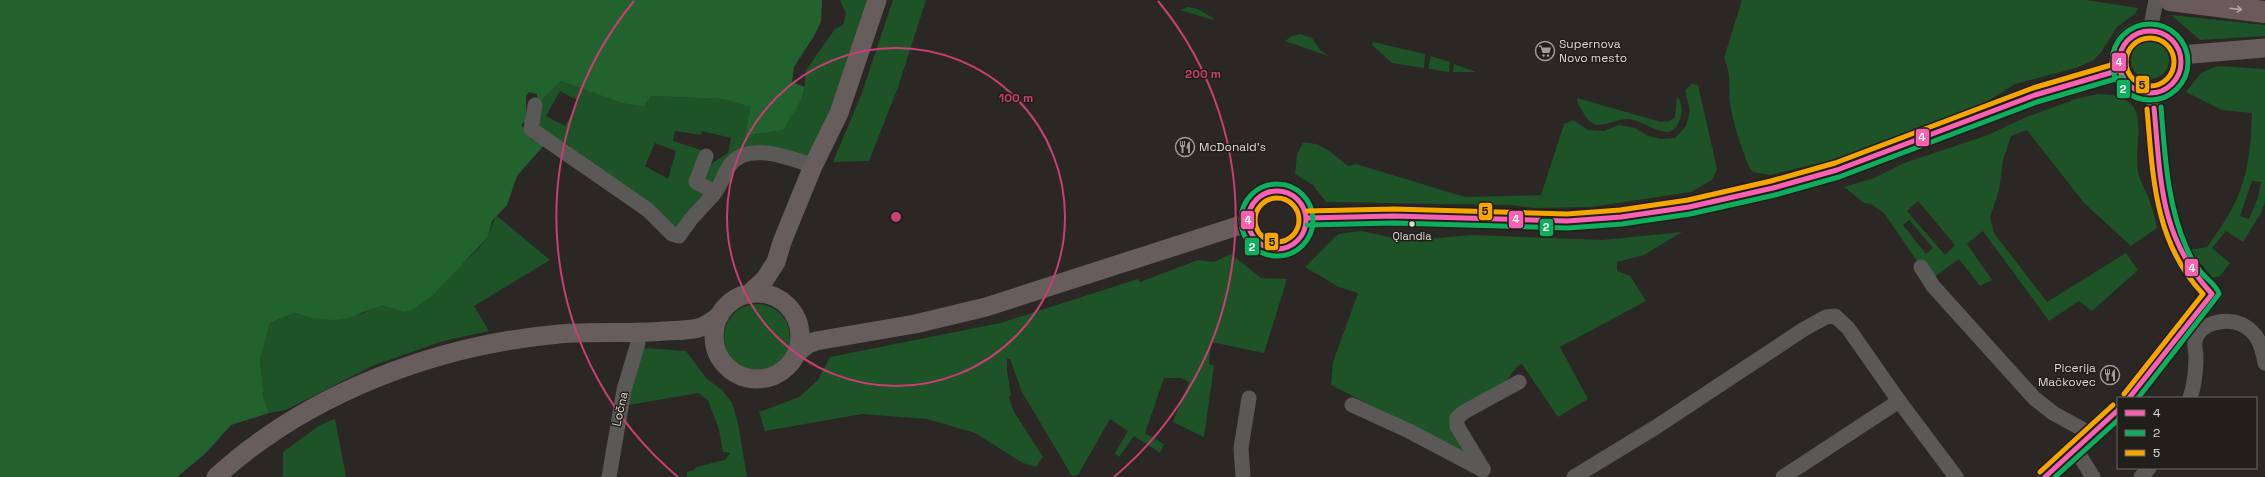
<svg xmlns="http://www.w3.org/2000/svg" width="2265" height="477" font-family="'Space Grotesk',sans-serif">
<rect width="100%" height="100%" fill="#2a2724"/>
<g fill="#1d5326" fill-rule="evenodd">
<path d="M840 0H871L811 160 754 150 718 184 702 181 709 165 728 153 731 138 702 131 701 135 675 131 673 141 701 150 695 177 707 192 678 230 571 152 570 146 539 131 537 105 561 81 621 103 644 107 651 96 721 99 752 107 746 136 784 130 791 115 804 94 806 70 835 29 843 25 846 14ZM560 91 579 101 565 126 546 116ZM655 143 676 151 668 179 645 166Z"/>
<polygon points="893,0 926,0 898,87 869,161 833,162 862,93"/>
<path d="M1742 0H2086L2138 8 2135 14 2117 27 2102 51 2094 60 2076 68 2015 84 1975 109 1832 160 1770 175 1753 172 1749 167C1741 146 1734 126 1730 104 1728 87 1732 74 1724 58Z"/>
<polygon points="1188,7 1198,9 1213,18 1213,20 1180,10"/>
<polygon points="2171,15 2265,25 2265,36 2200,40"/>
<path d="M2139 21 2135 29 2126 35 2108 56C2112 39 2121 25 2139 21Z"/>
<polygon points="2165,22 2174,27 2186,40 2172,35"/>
<polygon points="1300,34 1312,38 1320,50 1331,57 1285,41 1292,36"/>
<circle cx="2150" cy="60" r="19"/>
<polygon points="1373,42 1425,54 1424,68 1392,63 1372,45"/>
<polygon points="1431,56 1450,62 1449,72 1428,69"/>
<polygon points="1454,64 1476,72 1453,72"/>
<path d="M2217 66 2265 69V202L2261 213 2243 242 2226 231 2212 248 2230 263 2220 276 2213 278 2189 250 2207 247C2243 198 2250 174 2252 113L2222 110 2186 92 2201 73ZM2252 181 2261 182 2258 197 2249 219 2240 216Z"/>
<path d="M2191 68 2182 86 2166 100C2169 90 2171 91 2176 84 2182 77 2183 73 2191 68Z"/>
<polygon points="2121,83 2137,93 2141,102 2126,96 2115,84"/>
<path d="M1692 84 1698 85 1717 169 1712 180 1691 192 1591 207 1535 208 1509 205 1326 202 1313 185 1295 174 1297 154 1303 143C1319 140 1336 156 1348 166L1356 164 1465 197 1541 195 1564 124 1573 120 1588 130 1604 131 1619 125 1635 128 1648 136 1661 139 1675 138 1686 126 1690 111 1685 90Z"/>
<path d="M2097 94C2160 94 2130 142 2139 176 2142 185 2147 193 2150 202 2153 210 2155 220 2157 228L2131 246 2084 203 2027 130 2011 136 2003 160 1999 190 1990 217 1994 233 2047 302 2126 253 2138 270 2092 311 2079 301 2049 321 1983 231 1967 244 1992 280 1980 286 1959 259 1930 280 1884 213 1871 204 1864 203 1844 187 1874 178 1904 163 1988 135 2024 118 2076 99ZM1918 201 1955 245 1945 255 1907 211ZM1909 220 1933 248 1926 254 1903 225Z"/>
<path d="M1677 96C1682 103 1683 110 1680 119 1671 148 1645 119 1628 119 1610 119 1595 136 1583 112 1580 107 1577 103 1577 98L1661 122 1670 121 1675 117Z"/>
<path d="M497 216 550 260 474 306 489 331 443 341 372 366 286 410 269 413 264 399 260 361 270 323 294 313 311 318 361 314 371 309 383 306 393 309C427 288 463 270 487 238 492 231 491 223 497 216Z"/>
<path d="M1362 231 1406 241 1471 235 1602 240 1682 232 1644 255 1617 262V271L1630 276 1646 301 1560 347 1588 399 1558 417 1522 364C1514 367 1513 373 1508 379 1494 394 1473 403 1456 413L1472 458 1331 385 1333 362 1358 293 1339 287 1305 267 1338 234Z"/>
<polygon points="1231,254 1261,278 1287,279 1264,353 1211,342 1209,364 1214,366 1204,437 1173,422 1189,382 1181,378 1164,378 1145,433 1164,444 1160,453 1134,436 1119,457 1115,453 1128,431 1110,419 1078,475 1072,476 1022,392 1010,359 1007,359 1007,371 1011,395 1009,398 1014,412 1043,457 1036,467 1023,463 975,433 927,419 862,414 765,431 759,412 799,397 818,380 830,357 1000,323 1138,279 1140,282 1198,260 1214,262"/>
<circle cx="757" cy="337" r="33"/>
<polygon points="644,348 686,351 707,379 722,390 732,403 738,423 747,477 687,477 687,472 694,470 696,467 725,460 730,453 723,452 719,430 708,400 698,393 623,406"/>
<polygon points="335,419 346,477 283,477 283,452 320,425"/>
</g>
<path fill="#22622e" d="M0 0H822L821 22 814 36 794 67 792 82 805 87C803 102 790 116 784 130L745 136 751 107 721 99 651 96 644 107 621 103 561 81 537 105V94L529 92 526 96V121L521 125 526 130 531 139 545 144 517 176 507 205 492 221 488 237 432 296 415 308 405 312 383 306 371 309 349 318 332 320 311 318 294 313 270 323 260 361 264 399 269 413 231 425 206 453 177 477H0Z"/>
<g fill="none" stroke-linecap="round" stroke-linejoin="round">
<g stroke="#5b5957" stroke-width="15">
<polyline points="2150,31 2156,0"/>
<polyline points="535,105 531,129 648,210 672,234 679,236 691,219 713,195"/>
<path d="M706 156 696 182 711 190 713 195C721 186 723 175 730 165 748 141 791 158 813 166"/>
<polyline points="1921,267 1933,286 2034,398 2053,413 2093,435"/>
<path d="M2129 398C2158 364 2182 326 2212 294 2156 244 2159 161 2153 92"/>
<path d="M2190 398C2195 384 2196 371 2196 356 2196 351 2194 345 2195 341 2199 322 2226 318 2241 324 2258 332 2262 346 2265 363"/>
<polyline points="1352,405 1409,431 1483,470"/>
<polyline points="2076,450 2093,477"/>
<polyline points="1483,469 1457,426 1457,418 1464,412 1519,382"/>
<polyline points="609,477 624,390 638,343"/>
<polyline points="1243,477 1241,448 1249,398"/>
<polyline points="1574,477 1656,427 1804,329 1826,317 1835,316 1848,328 1899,401 1956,477"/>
<polyline points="1783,477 1899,401"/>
<polyline points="2045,477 2118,410"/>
<polyline points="2141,477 2149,468"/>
</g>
<g stroke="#685d5d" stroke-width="19">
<circle cx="2150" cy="62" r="31"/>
<polyline points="2180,55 2265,48"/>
<circle cx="1277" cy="220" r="30"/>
<polyline points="1307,218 1394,216 1567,221 1621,217 1689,207 1773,188 1837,170 2035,95 2120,70"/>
<circle cx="757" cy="336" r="43"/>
<polyline points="749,294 765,279 776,262 782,242 813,166 839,113 877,0"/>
<polyline points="797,353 808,344 816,341 915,324 986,307 1247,223"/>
<path d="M216 477C308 393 436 345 559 334 594 331 630 334 665 331 675 330 687 331 698 328 706 326 712 321 719 316"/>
</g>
<polyline stroke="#6a5a5b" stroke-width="22" points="2170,0 2265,12"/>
<g stroke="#221e19" stroke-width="8">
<g id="bus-1">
<circle cx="2150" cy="62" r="31"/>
<circle cx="1277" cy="220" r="29"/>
<polyline points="1307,218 1394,216 1567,221 1621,217 1689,207 1773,188 1837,170 2035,95 2120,70"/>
<path d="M2129 398 2212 294C2159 237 2161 181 2154 108"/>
<polyline points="2045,477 2118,410"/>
</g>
</g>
<g stroke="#221e19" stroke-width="8">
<g id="bus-2">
<circle cx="2150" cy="62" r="38"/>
<circle cx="1277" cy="220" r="36"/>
<polyline points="1307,225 1394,223 1568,228 1622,224 1690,214 1775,195 1839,177 2037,102 2122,77"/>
<path d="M2138 398 2219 294C2217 285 2205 278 2200 271 2195 264 2190 257 2187 249 2167 205 2165 155 2161 107"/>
<polyline points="2055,477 2118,420"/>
</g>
</g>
<g stroke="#221e19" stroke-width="8">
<g id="bus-3">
<circle cx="2150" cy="62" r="24"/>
<circle cx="1277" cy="220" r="22"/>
<polyline points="1307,211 1394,209 1567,214 1620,210 1688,200 1771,181 1835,163 2033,88 2118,63"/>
<path d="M2124 394 2203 294C2154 242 2153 176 2147 109"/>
<polyline points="2040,472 2113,405"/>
</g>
</g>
<use href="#bus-1" stroke="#f860b3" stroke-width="5"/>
<use href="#bus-2" stroke="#0daf5c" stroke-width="5"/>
<use href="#bus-3" stroke="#f7a600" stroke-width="5"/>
</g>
<defs><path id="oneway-shaft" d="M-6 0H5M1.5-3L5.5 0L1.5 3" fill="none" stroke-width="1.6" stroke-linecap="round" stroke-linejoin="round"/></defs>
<use stroke="#afa7a5" href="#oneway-shaft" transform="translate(2236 9) rotate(7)"/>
<g fill="none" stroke="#c73f74" stroke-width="2">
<circle cx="896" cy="217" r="169"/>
<path d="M678 477A339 339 0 0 1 634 1M1158 1A339 339 0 0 1 1114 477"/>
</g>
<defs>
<g id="supermarket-ring" transform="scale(1)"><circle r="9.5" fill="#221e19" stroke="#9e9b98" stroke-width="1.5"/><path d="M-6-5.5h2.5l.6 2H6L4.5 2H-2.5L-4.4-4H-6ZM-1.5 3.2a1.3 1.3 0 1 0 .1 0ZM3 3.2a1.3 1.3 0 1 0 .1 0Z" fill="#9e9b98"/></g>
<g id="restaurant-ring" transform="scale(1)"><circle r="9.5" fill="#221e19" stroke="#9e9b98" stroke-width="1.5"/><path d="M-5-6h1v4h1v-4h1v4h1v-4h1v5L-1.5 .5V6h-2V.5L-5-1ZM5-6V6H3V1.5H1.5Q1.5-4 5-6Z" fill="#9e9b98"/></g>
</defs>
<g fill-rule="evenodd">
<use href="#supermarket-ring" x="1545" y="51"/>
<use href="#restaurant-ring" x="1185" y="147"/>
<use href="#restaurant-ring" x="2110" y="375"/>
</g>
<circle fill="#dddad6" stroke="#221e19" stroke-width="1.5" cx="1412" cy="224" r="3.5"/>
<g text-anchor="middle" stroke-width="3" stroke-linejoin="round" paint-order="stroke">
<g font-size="11" fill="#dddad6" stroke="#221e19">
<text x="1412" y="240">Qlandia</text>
</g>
<g font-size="12" fill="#dddad6" stroke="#221e19" text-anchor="start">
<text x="1559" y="48">Supernova<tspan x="1559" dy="14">Novo mesto</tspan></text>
<text x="1199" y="151">McDonald's</text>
<text x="2096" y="372" text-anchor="end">Picerija<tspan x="2096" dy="14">Mačkovec</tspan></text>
</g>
<g font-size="12" fill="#dddad6" stroke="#221e19">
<text transform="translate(620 409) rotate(-77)" y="4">Ločna</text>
</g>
</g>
<circle cx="896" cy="217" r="6" fill="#c73f74" stroke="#221e19" stroke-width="2"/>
<g font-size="12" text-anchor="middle" font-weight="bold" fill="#c73f74" stroke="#221e19" stroke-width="3" stroke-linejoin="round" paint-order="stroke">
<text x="1203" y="78">200 m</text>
<text x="1016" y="102">100 m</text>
</g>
<g stroke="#221e19" stroke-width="1.5">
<rect x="2111" y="52" width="16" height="20" rx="4" fill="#f860b3"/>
<rect x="2135" y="75" width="15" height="19" rx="4" fill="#f7a600"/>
<rect x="2116" y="79" width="15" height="20" rx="4" fill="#0daf5c"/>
<rect x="1915" y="128" width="15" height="19" rx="4" fill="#f860b3"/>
<rect x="1478" y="202" width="15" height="19" rx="4" fill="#f7a600"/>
<rect x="1508" y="210" width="16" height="19" rx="4" fill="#f860b3"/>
<rect x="1240" y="210" width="15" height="20" rx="4" fill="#f860b3"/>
<rect x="1539" y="218" width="15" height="19" rx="4" fill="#0daf5c"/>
<rect x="1264" y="232" width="15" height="19" rx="4" fill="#f7a600"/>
<rect x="1244" y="237" width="16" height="19" rx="4" fill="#0daf5c"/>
<rect x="2184" y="258" width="15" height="19" rx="4" fill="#f860b3"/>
</g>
<g font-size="11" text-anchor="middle" font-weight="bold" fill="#fff">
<text x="2119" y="66">4</text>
<text x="2123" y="93">2</text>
<text x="1922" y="141">4</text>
<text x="1516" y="223">4</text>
<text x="1248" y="224">4</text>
<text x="1546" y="231">2</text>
<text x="1252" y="251">2</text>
<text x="2192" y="272">4</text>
</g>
<g font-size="11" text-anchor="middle" font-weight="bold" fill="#111">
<text x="2142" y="89">5</text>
<text x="1485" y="215">5</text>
<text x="1272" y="246">5</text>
</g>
<rect x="2117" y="397" width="140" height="72" fill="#221e19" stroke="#6d6965"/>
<rect x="2125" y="410" width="20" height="6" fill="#f860b3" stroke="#6d6965"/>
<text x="2153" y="417" font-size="12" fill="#dddad6">4</text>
<rect x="2125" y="430" width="20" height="6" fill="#0daf5c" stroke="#6d6965"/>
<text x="2153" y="437" font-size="12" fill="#dddad6">2</text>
<rect x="2125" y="450" width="20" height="6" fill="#f7a600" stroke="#6d6965"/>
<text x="2153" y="457" font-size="12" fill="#dddad6">5</text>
</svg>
